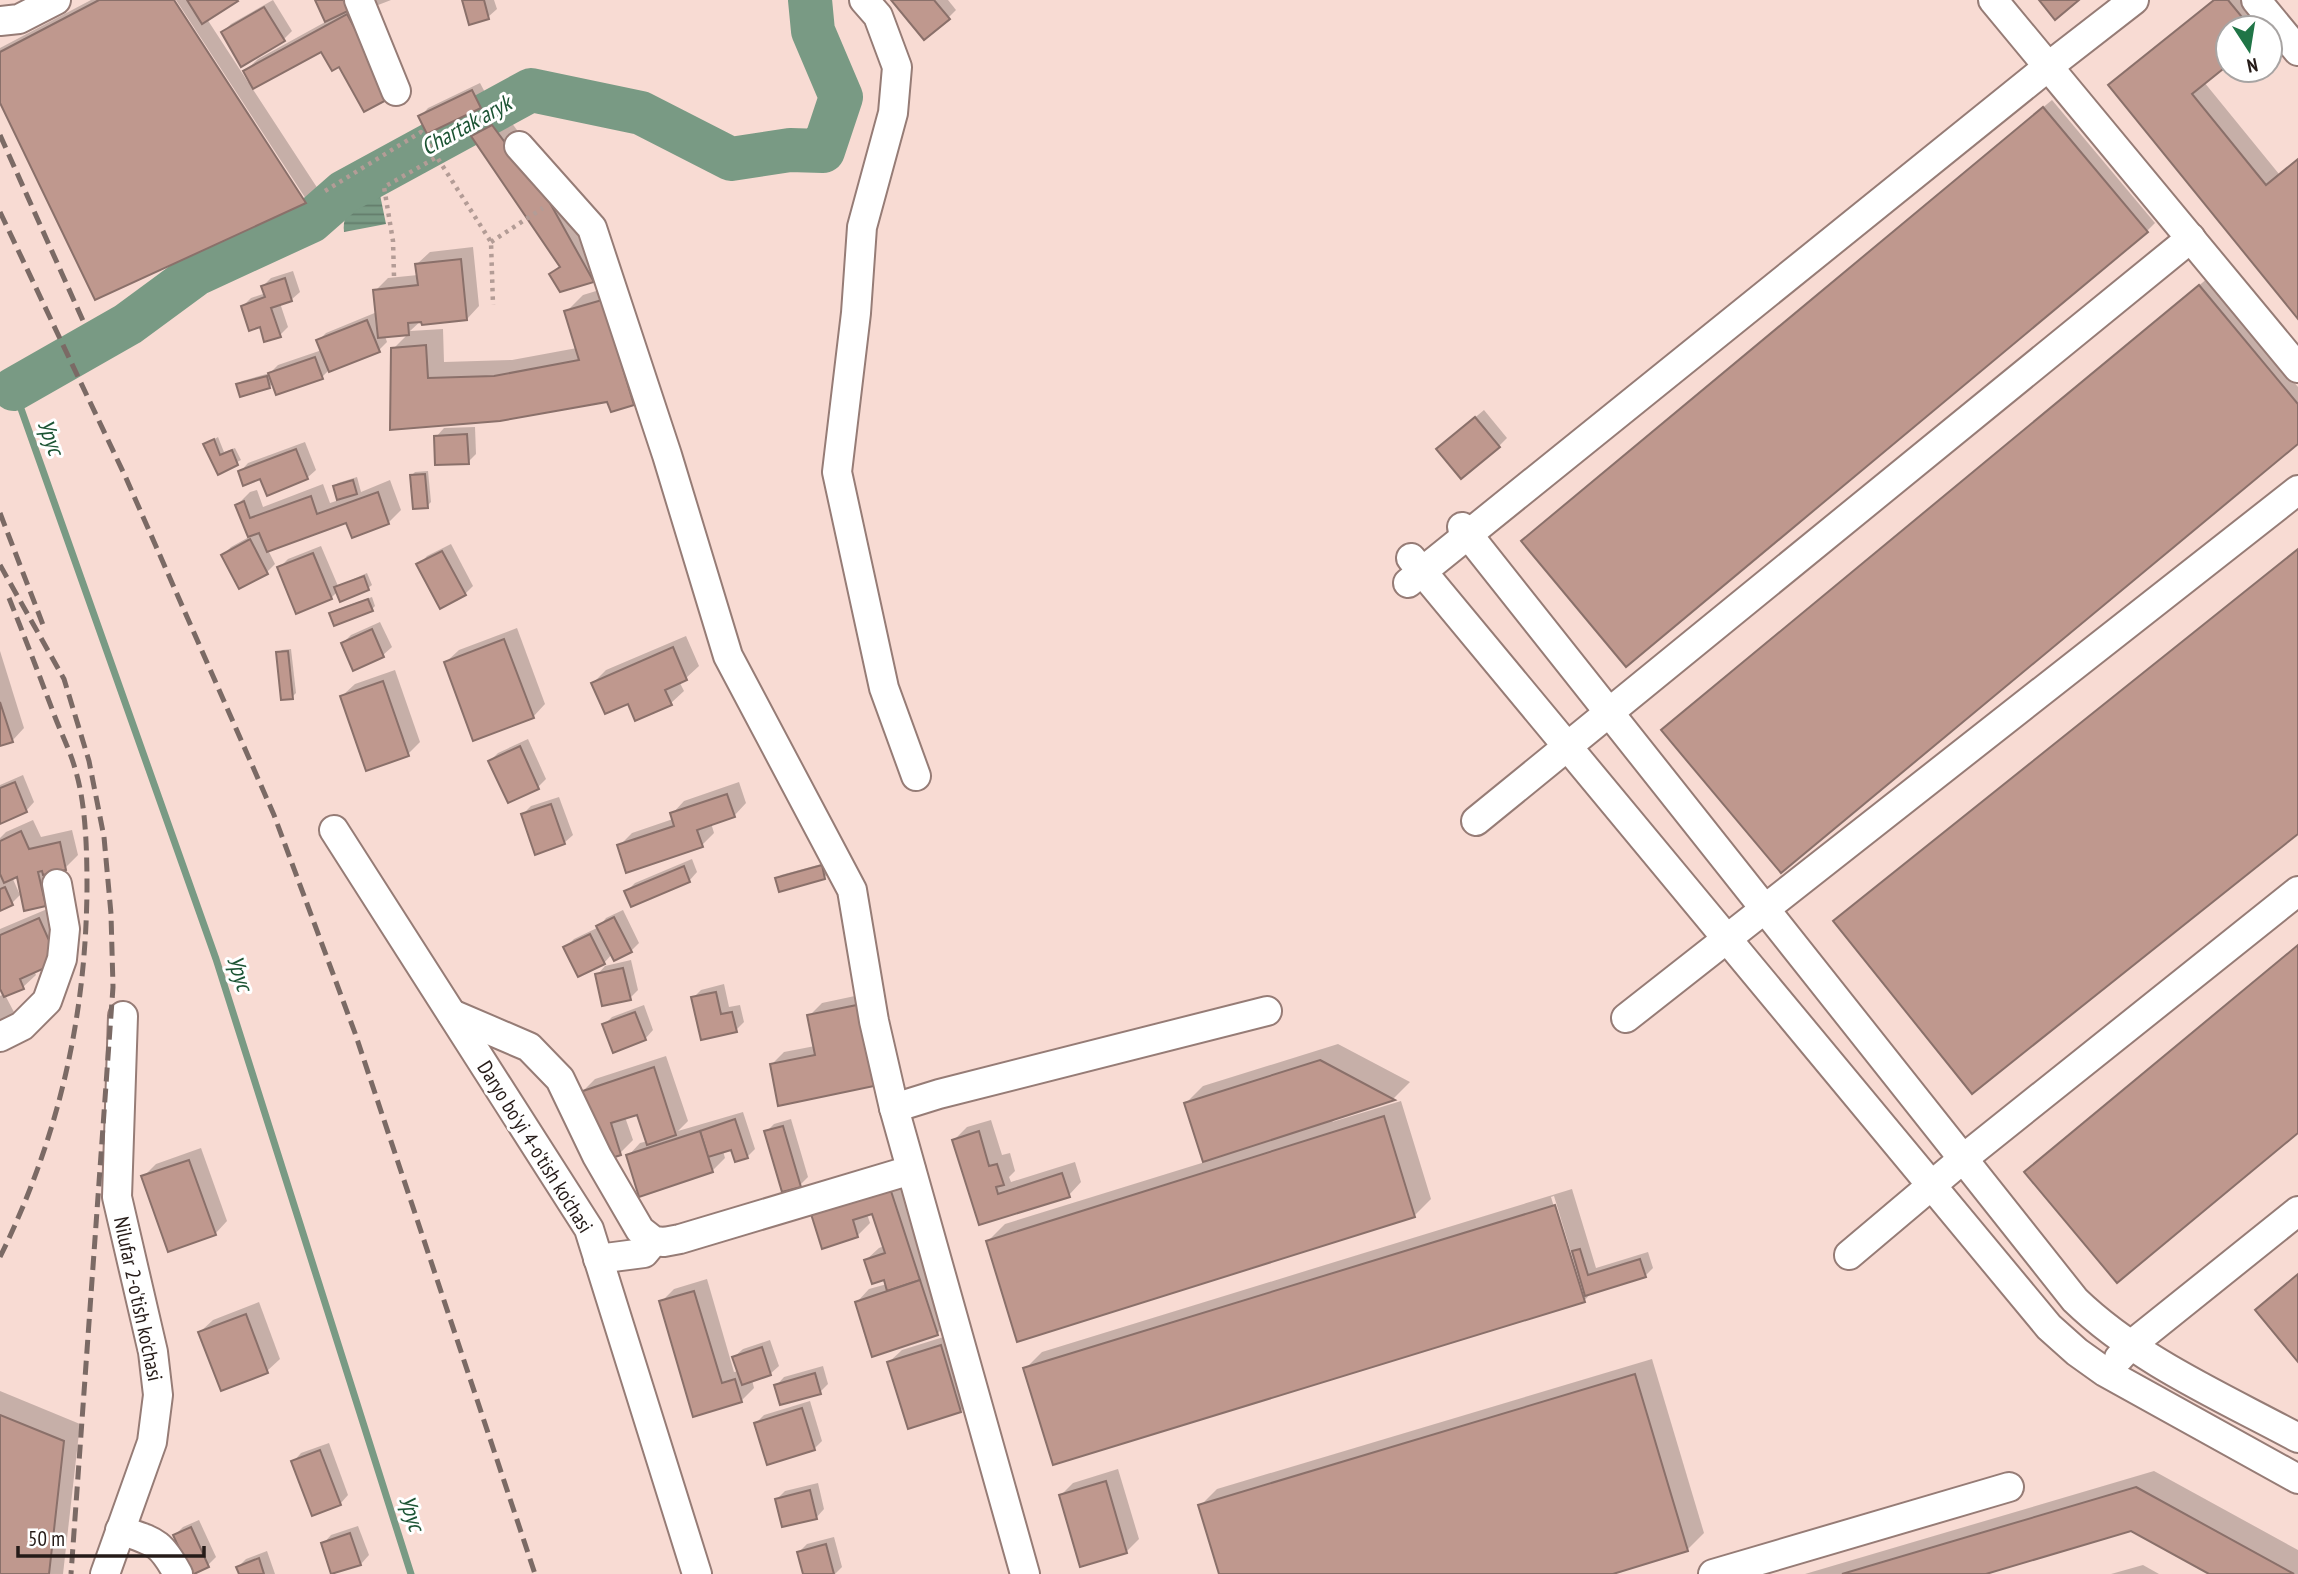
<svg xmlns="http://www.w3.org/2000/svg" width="2298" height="1574" font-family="'PT Sans Narrow',sans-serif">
<defs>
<pattern id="water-rules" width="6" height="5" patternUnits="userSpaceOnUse" patternTransform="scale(1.75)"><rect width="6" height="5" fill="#799a84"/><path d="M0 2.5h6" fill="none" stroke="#637d6b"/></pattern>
</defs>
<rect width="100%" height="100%" fill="#f8dbd3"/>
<path fill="url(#water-rules)" d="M379 190 386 224 344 232C341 209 361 199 379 190Z"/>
<g fill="#0003" fill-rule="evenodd">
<polygon points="91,0 172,0 301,199 306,199 176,0 237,0 207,19 248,82 250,80 245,71 258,59 327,21 317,0 359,0 403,83 340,65 322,50 252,88 318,189 305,202 0,99 0,48"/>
<polygon points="273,0 292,31 284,39 223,32 231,24"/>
<polygon points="370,0 391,0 373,7"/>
<polygon points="464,0 494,0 497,9 488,17"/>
<polygon points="893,0 948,0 956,10 948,18"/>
<polygon points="2214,0 2251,0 2268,28 2228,28 2228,63 2204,82 2279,174 2298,159 2298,316 2123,73"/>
<polygon points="480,83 488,98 480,107 420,117 428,108"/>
<polygon points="2052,100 2155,223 2147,231 1531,533"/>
<polygon points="505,114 562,190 606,268 593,280 561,290 552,274 560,265 473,137 486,124"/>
<polygon points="473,247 479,306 467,319 423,319 410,331 443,329 444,362 512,360 577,348 566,312 583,295 619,284 651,386 634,403 612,410 608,400 392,428 393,349 408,334 385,336 387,342 379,350 329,370 322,377 273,383 269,387 238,384 242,381 270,373 278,365 322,350 318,341 326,333 377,312 375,291 388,278 418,275 417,264 430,252"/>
<polygon points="293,271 300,292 291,300 280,303 288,327 280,335 261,325 243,306 251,298 266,293 263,286 271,278"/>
<polygon points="2208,278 2298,387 2298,442 1672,722"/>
<polygon points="1484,410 1507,438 1499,446 1447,441"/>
<polygon points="475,427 476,454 468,462 436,437 444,428"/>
<polygon points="218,437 224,452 235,448 241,460 218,472 206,444"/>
<polygon points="305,442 316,470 307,478 261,477 240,472 248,463"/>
<polygon points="428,471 431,502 427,506 411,476 415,472"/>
<polygon points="357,477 361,492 390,480 401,510 389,522 353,536 347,521 268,550 275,564 267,572 240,587 223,555 231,547 249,537 237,505 250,492 257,490 263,507 323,484 330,503 339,500 335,486 338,483"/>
<polygon points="451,544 473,586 465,594 419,565 427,556"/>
<polygon points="321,546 338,586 367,573 372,585 368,588 337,592 331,598 280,567 288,559"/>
<polygon points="372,597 375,606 372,609 331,614 335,610"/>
<polygon points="380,622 392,647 383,655 354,668 343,643 351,635"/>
<polygon points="517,628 545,704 533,717 446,662 459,650"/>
<polygon points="686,636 699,666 686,678 679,681 684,691 671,703 629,702 593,683 606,670"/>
<polygon points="291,649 296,693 292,697 278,653 282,650"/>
<polygon points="0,651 24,728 12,741 0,744"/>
<polygon points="395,670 420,742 408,754 342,696 355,684"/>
<polygon points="528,739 546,779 538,787 490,761 498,753"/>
<polygon points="23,775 34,802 26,811 0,822 0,785"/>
<polygon points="739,782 746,803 734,816 711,823 714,833 702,845 619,846 632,833 673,819 672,814 684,801"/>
<polygon points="559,797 573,835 564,843 523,814 531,806"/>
<polygon points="33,820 41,837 72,830 78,855 65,868 53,871 58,891 45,904 18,874 12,877 20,895 12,903 0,909 0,838 6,832"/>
<polygon points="692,859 697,872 689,881 627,891 635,883"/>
<polygon points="825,863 828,874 824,877 777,879 781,875"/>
<polygon points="52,907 67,942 34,971 36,975 23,987 5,995 15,1014 0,1026 0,996 4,994 0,985 0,929"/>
<polygon points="623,910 639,943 631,951 612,954 604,963 566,947 574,939 599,927 606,918"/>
<polygon points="631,960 638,990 630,998 597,975 605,966"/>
<polygon points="724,984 729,1007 740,1005 744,1022 736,1030 693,998 701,990"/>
<polygon points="869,993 886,1072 873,1085 771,1065 784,1052 815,1046 809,1016 822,1003"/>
<polygon points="644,1005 653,1030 645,1039 604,1025 612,1017"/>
<polygon points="1338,1044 1410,1082 1394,1098 1339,1115 1332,1122 1401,1101 1431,1199 1414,1216 988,1241 1005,1224 1205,1162 1186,1103 1203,1086"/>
<polygon points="666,1056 688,1121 678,1131 743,1112 755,1149 747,1157 732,1147 723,1151 725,1158 712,1171 628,1156 640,1143 648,1141 639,1112 625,1117 633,1140 620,1153 582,1092 595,1079"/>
<polygon points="791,1119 808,1177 800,1185 766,1132 774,1124"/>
<polygon points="991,1120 1002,1155 1010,1153 1015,1171 1009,1177 1011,1182 1075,1162 1081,1182 1069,1195 980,1222 954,1140 967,1127"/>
<polygon points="201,1148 227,1221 215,1234 143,1177 156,1164"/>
<polygon points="903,1177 950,1321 937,1334 857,1302 869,1289 887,1284 885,1278 866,1260 879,1248 884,1246 873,1212 867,1214 870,1223 857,1236 826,1202"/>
<path d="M1572 1189 1596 1268 1648 1252 1653 1268 1645 1276 1592 1292 1584 1301 1025 1369 1042 1352ZM1554 1196 1583 1292H1580L1551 1197Z"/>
<polygon points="707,1279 734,1372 739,1371 734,1357 743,1349 770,1340 779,1366 770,1374 752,1380 754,1388 741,1401 695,1415 661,1302 674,1289"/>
<polygon points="259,1302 280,1359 267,1371 200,1332 213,1320"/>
<polygon points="953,1334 973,1398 960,1411 889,1362 902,1350"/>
<polygon points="1652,1359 1704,1533 1687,1550 1607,1574 1220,1574 1200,1506 1217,1489"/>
<polygon points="823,1366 828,1384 820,1392 776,1386 784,1377"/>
<polygon points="0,1391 80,1424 63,1574 0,1574"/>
<polygon points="810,1401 822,1441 814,1449 756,1423 764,1415"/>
<polygon points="329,1443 348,1495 340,1504 293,1462 301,1453"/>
<polygon points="1118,1469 1139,1539 1126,1552 1061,1495 1073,1483"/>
<polygon points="2154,1471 2298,1550 2298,1574 2213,1574 2131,1529 1980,1574 1805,1574"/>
<polygon points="818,1483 824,1509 816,1518 777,1499 785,1491"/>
<polygon points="199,1520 216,1557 208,1565 192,1573 175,1535 183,1527"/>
<polygon points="358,1526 369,1555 361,1564 333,1573 323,1544 331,1535"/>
<polygon points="834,1537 842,1567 835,1574 804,1574 799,1552 807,1544"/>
<polygon points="267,1551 275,1574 241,1574 238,1567 246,1559"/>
<polygon points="2143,1565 2159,1574 2111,1574"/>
</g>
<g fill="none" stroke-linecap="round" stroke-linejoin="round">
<polyline stroke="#799a84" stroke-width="7" points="0,394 14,389 216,959 411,1574"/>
<polyline stroke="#799a84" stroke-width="44" points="14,389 128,324 196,274 311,221 344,192 531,90 641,113 731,159 790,150 823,151 841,97 813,31 810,0"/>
</g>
<g fill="#bf988e" stroke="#8a706a" stroke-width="2">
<polygon points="99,0 174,0 306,203 95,300 0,103 0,52"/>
<polygon points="187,0 237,0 238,1 202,24"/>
<polygon points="315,0 347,0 352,9 325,22"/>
<polygon points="462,0 484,0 489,19 469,25"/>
<polygon points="891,0 934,0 950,19 924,40"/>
<polygon points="2039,0 2079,0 2055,20"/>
<polygon points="2214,0 2228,0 2251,28 2228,28 2228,65 2192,94 2266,185 2298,159 2298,319 2108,85"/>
<polygon points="264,7 285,41 241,67 221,32"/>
<polygon points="347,14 392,97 364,112 339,67 332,71 321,52 253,89 243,71"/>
<polygon points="472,90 481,108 427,134 418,116"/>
<polygon points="2043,107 2148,232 1626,667 1521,541"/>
<polygon points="492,125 550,203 594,282 560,292 549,274 560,267 471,136"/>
<polygon points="461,259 467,320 422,325 421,322 408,323 409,335 378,338 373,290 418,285 415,264"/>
<polygon points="285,278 292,301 271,308 281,337 264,342 260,327 249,331 241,306 265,297 261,286"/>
<polygon points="2199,285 2298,404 2298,444 1781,873 1661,730"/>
<polygon points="602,300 634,405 611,412 607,402 500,421 390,430 391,348 426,345 428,378 494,376 579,360 564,311"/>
<polygon points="367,320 380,352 329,372 316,340"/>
<polygon points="315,357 323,379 276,395 268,373"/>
<polygon points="267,376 270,388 240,397 236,384"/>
<polygon points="1475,417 1500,447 1461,479 1436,449"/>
<polygon points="467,434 469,464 435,465 434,436"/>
<polygon points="214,439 220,455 232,450 238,465 218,475 203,444"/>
<polygon points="296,449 308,479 267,496 260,479 243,486 238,471"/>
<polygon points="425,474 428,508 413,509 410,475"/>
<polygon points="353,480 357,494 337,500 333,486"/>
<polygon points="378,492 389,524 352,538 346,523 267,552 259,533 248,537 235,505 244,501 250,518 311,496 317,514"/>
<polygon points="250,539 268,574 239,589 221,555"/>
<polygon points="2298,549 2298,834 1972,1094 1833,921"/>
<polygon points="442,551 466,595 440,609 416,564"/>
<polygon points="313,553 332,599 296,614 277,567"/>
<polygon points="364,576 369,590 340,602 334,587"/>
<polygon points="368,599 373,611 334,626 329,613"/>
<polygon points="372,629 384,657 353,671 341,643"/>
<polygon points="504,639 534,718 473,741 444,662"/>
<polygon points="673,647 687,680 665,690 672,705 635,721 628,704 605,714 591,683"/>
<polygon points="288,651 293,699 281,700 276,652"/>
<polygon points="383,681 409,756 366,771 340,696"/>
<polygon points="0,702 13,742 0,746"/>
<polygon points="520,746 539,789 508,803 488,761"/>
<polygon points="15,782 27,812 0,824 0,788"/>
<polygon points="727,794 735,817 697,830 703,847 626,873 617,845 674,826 670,813"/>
<polygon points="551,804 565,844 535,855 521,814"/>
<polygon points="21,831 29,849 60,842 66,870 43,875 42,871 38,872 46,906 24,911 17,877 4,883 0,874 0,841"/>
<polygon points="822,865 825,879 779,892 775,878"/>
<polygon points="684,866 690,882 631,907 624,891"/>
<polygon points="5,887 13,905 0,911 0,889"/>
<polygon points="614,917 632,952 614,961 596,926"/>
<polygon points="39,918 56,956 47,967 20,979 24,989 4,997 0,989 0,935"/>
<polygon points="590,934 605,964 578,977 563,947"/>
<polygon points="2298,945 2298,1133 2117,1283 2024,1172"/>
<polygon points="623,968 631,1000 602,1006 595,974"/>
<polygon points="716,992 721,1014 732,1012 737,1032 701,1040 691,997"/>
<polygon points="857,1005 874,1086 778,1106 770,1064 815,1055 807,1015"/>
<polygon points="635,1012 646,1040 613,1053 602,1024"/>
<polygon points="1320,1060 1395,1100 1203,1162 1184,1103"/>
<polygon points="654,1067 676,1135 647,1145 637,1115 611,1123 621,1155 602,1161 580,1092"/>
<polygon points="1384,1116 1415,1217 1017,1342 986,1241"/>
<polygon points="735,1119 748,1158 735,1162 731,1150 708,1157 700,1131"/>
<polygon points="783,1126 801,1187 782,1192 764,1131"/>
<polygon points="700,1131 713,1172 639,1197 626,1155"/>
<polygon points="979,1131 989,1166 997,1164 1004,1185 996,1187 998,1194 1062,1173 1070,1197 979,1225 952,1140"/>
<polygon points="189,1160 216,1235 168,1252 141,1176"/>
<polygon points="890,1188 920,1280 887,1291 884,1280 872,1284 864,1260 885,1253 872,1214 853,1220 858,1237 822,1249 811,1214"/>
<polygon points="1555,1205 1585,1302 1053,1465 1023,1368"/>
<polygon points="1580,1249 1588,1275 1640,1259 1646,1277 1585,1296 1572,1251"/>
<polygon points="2298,1274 2298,1362 2255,1310"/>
<polygon points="920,1280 938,1335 872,1357 855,1302"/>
<polygon points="694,1291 722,1383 735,1379 742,1402 693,1417 659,1301"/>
<polygon points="246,1314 268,1373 221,1391 198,1332"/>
<polygon points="941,1345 961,1412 908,1429 887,1362"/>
<polygon points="762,1347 771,1375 742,1385 732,1357"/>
<polygon points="815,1373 821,1394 780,1405 774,1385"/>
<polygon points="1635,1374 1688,1551 1613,1574 1219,1574 1198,1505"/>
<polygon points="802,1408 815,1450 767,1465 754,1423"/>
<polygon points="0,1415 64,1441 49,1574 0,1574"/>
<polygon points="320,1450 341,1505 312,1516 291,1461"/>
<polygon points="1106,1481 1127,1553 1080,1567 1059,1495"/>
<polygon points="2136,1487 2294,1574 2209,1574 2131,1531 1986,1574 1842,1574"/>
<polygon points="810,1490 817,1519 782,1527 775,1499"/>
<polygon points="191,1527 209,1567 194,1574 191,1574 173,1535"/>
<polygon points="350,1533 361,1565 331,1574 321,1543"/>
<polygon points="826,1544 834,1574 803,1574 797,1552"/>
<polygon points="259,1558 264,1574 239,1574 236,1567"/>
</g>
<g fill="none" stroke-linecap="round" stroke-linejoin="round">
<g stroke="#967c76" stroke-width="32">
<g id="minor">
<polyline points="359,0 396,91"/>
<polyline points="864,0 878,16 897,67 893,113 862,227 856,313 837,472 884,688 916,776"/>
<polyline points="1993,0 2298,368"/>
<polyline points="2256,0 2298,51"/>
<polyline points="0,21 19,19 56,0"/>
<polyline points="519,146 592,228 667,455 728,656 852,890 874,1021 894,1108 1025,1574"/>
<path d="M1462 527 2075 1300C2137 1360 2222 1397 2298 1438"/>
<polyline points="1411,558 2049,1327 2077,1352 2105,1372 2298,1479"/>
<polyline points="1408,583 2049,66 2134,0"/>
<polyline points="1476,821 2191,238"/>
<polyline points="334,830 589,1229 697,1574"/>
<polyline points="452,1014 529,1047 560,1079 597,1156 640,1230 654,1241 664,1242 680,1239 911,1170"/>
<polyline points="1626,1018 2298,490"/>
<polyline points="0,1037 22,1026 47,1001 62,959 65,929 57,884"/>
<polyline points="894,1108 939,1094 1267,1011"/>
<polyline points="1849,1255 1964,1158 2298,891"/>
<polyline points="598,1259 644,1253 654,1241"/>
<polyline points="2119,1358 2131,1345 2298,1211"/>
<path d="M120 1530C155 1542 160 1541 178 1574"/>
<polyline points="105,1574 152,1442 158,1395 153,1352 117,1197 123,1016"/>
<polyline points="1713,1574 2009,1487"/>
</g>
</g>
<g stroke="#b39c96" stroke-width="4.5" stroke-dasharray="3.5 5" stroke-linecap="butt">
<polyline points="325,191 421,132 491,242 493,305"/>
<polyline points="491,242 543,208"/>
<polyline points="394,276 393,241 384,187 437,157"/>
</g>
<use href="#minor" stroke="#fff" stroke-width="28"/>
<g stroke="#7b6a65" stroke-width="5" stroke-dasharray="14 7" stroke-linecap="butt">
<polyline points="0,135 84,323"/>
<polyline points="0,212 126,478 274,815 355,1033 535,1574"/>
<polyline points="0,513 45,630"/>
<polyline points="0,565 64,679 89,761 104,837 111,914 113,987 71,1574"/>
<path d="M0 1257C58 1139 86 1019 87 888 87 852 86 806 76 772 71 753 62 735 55 717 40 677 25 638 9 598"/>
</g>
</g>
<g text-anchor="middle" stroke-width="6" stroke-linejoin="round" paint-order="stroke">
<g font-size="21" fill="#251b18" stroke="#fff">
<text transform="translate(535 1147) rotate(58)" y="7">Daryo bo'yi 4-o'tish ko'chasi</text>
<text transform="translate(138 1299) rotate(78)" y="7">Nilufar 2-o'tish ko'chasi</text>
</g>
<g font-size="23" font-style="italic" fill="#1c5434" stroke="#fff">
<text transform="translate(466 125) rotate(-29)" y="8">Chartak aryk</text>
<text transform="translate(51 437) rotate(70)" y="8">Урус</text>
<text transform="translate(240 973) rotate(72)" y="8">Урус</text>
<text transform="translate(412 1513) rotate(72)" y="8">Урус</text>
</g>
</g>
<g transform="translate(2249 49) rotate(168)"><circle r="33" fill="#ffffff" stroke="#a8a4a3" stroke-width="2"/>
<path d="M0-5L12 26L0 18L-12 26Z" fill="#207547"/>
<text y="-10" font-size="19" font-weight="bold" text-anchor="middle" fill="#251b18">N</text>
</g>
<path d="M18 1546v10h186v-10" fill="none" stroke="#251b18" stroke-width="3.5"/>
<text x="28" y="1546" font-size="21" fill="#251b18" stroke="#ffffff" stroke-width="5" paint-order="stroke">50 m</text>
</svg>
